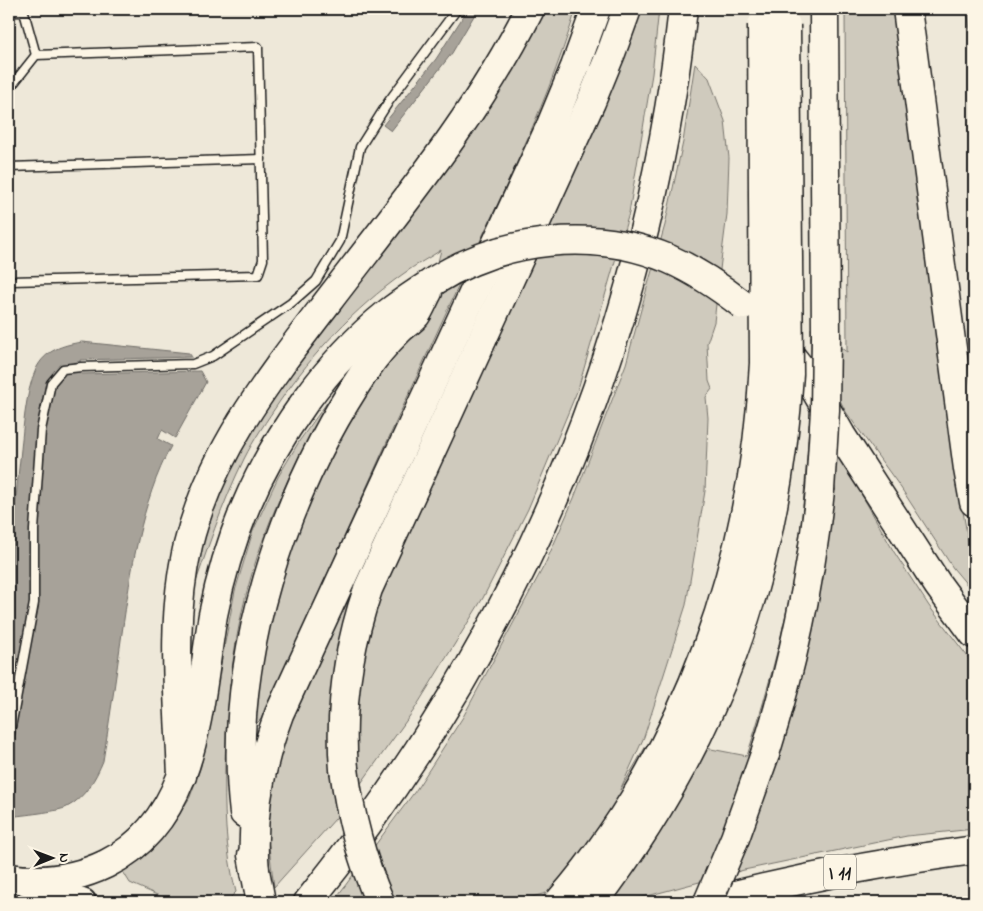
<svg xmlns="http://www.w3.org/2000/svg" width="983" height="911" font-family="'Indie Flower',sans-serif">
<rect width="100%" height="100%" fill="#eee8d9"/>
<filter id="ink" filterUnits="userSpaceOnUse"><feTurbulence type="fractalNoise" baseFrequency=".02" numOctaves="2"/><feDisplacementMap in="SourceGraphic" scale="10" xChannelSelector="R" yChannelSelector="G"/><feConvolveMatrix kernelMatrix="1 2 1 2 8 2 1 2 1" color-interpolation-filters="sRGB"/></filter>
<g filter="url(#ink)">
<g fill="#cfcabd" stroke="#76736c">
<path d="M544 9H576C544 116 491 216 444 317 382 451 323 586 261 719L256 724 261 663 273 605 300 520 336 442 375 380 393 356 421 329 441 250C429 258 415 265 403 274 354 309 314 352 280 401 267 420 254 439 244 459 222 504 206 552 190 600L194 574 210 511 238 446 310 346 483 119 515 65Z"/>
<polygon points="639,9 659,9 652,74 629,213 578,389 528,509 483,598 414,710 336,818 274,887 268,839 268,811 271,783 292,714 344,602 371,616"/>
<polygon points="845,9 896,9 958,484 969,545 974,553 974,593 953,568 901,488 846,412 831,383 811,354 811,328 847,352"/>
<polygon points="967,9 974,9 974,57"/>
<path d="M695 63 709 78 725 121 729 158 727 214 721 261 714 322 707 343 709 381 712 389 706 397 708 418 705 491 686 605 644 737 620 790 646 746 694 771 706 748 747 756C770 684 790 610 800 534 804 498 807 461 809 424L844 463 894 552 929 606 974 665V829L907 836 744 870 625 902H539L546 893 515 902H333L416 790 463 717 546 562 574 498 626 364 647 288 665 225 683 142Z"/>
<path d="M331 397C299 454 269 514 251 577 233 637 227 701 225 764 224 806 225 850 236 892L226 902H173L130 883 122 870 158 842 176 820 190 797 201 766 235 591 253 531 278 477 300 440Z"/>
<polygon points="9,892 44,902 9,902"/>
</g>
<g fill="#a7a299" stroke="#6f6c67">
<polygon points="468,9 478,9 452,53 391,131 383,125 436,59"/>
<path d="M82 342 189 353 192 357 80 360 81 374 200 371 206 382 175 438 162 430 158 439 171 446C141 502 131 571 122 633 116 676 110 718 103 761 96 778 85 798 67 807 57 812 22 815 9 817 9 698 6 577 20 459 23 432 25 393 36 369 45 350 63 345 82 342Z"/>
</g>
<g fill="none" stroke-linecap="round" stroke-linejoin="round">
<g stroke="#1c1c1c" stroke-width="11">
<g id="service">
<polyline points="9,12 24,12 36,55"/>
<polyline points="9,89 36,55 258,47 263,260 258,275 11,281 9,279"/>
<polyline points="9,167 261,159"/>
<polyline points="9,738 34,603 34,530 41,430 51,383 63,369 81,367 193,364 213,356 291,303 316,281 340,241 360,147 389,101 457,9"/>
</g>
</g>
<g stroke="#1c1c1c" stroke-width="29">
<polyline id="primary" points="27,883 49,889 83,902"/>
</g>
<g stroke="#1c1c1c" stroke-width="31">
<g id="motorway">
<polyline points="824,9 826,337"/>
<polyline points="907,9 968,469 974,502"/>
<polyline points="780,342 809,379 841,435 938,585 974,634"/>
<path d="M765 754C792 668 811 580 820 490"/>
<path d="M344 769C339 707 348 648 368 589L591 102 611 53 627 9"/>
<path d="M182 776C179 699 170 621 188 545 211 451 271 376 329 300 401 206 477 115 530 9"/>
<path d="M244 813C226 662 283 492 367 368 376 354 387 342 399 330 404 325 411 321 416 315 421 308 424 299 428 292"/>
<polyline points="252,855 261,902"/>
<path d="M255 872C250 818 260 765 279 714L551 125 575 67 596 9"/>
<path d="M9 878C43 883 75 879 106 864 198 819 198 702 213 615 220 579 231 542 245 508 275 436 327 362 388 313 402 302 418 292 434 281"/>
<path d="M308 902C519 640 646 344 683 9"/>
<path d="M708 902C795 879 885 862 974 850"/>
</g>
</g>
<use href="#service" stroke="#fcf5e5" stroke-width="8"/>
<use href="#primary" stroke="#fcf5e5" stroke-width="25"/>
<use href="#motorway" stroke="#fcf5e5" stroke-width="28"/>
<g stroke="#1c1c1c" stroke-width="31" stroke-linecap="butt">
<g id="motorway-bridge">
<path d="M434 281C503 238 593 227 669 259 696 271 720 287 743 305"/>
<polyline points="820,490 825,410 826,337"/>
<path d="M344 769C350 816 361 859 380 902"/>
<path d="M559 902C687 754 755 557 764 363L762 25"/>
<path d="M594 902C716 742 777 575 789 374L786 25"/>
<polyline points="708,902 735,838 765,754"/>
</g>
</g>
<use href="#motorway-bridge" stroke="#fcf5e5" stroke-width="28"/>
</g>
</g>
<g text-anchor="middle" stroke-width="4.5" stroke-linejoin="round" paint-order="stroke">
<rect fill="#fcf5e5" stroke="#5f5d58" stroke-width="1" x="824" y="854.5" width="32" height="35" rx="4"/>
<g font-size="20" font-weight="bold" fill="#1c1c1c">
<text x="840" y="879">I 11</text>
</g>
</g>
<rect width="983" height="911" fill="none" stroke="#fcf5e5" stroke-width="30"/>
<rect x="15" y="15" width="953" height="881" fill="none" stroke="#1c1c1c" stroke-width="2" filter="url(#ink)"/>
<g transform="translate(52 858) rotate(89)" stroke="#fcf5e5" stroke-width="4" paint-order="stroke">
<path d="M0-4L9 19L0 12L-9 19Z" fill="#1c1c1c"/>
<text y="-8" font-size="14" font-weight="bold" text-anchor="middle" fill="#1c1c1c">N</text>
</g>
</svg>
